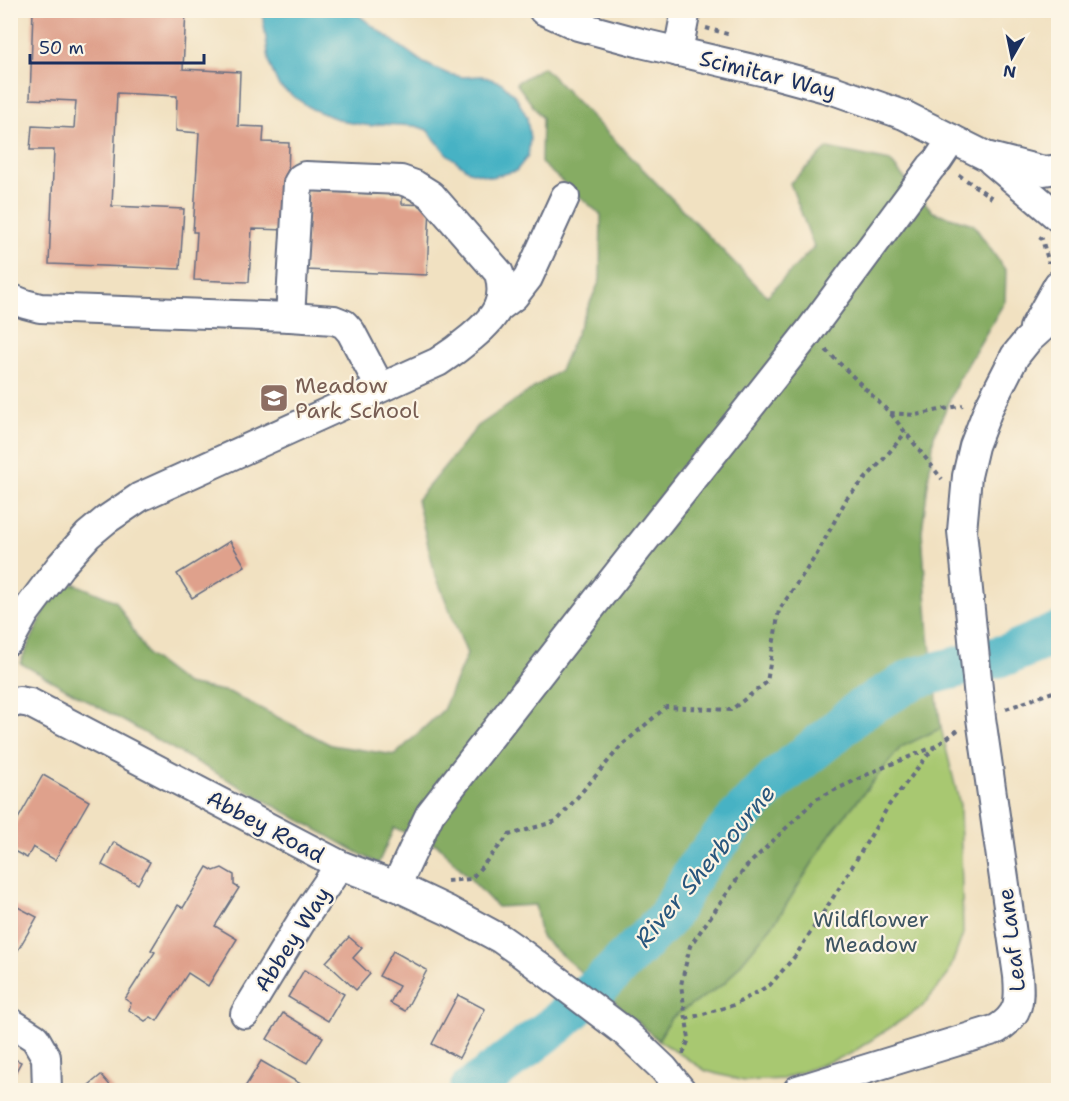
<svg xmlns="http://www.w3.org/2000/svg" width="1069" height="1101" font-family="'Shantell Sans',sans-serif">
<rect width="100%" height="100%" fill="#fcf5e5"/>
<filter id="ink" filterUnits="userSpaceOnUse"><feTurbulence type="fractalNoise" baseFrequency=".0167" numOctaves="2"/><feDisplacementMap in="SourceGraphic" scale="12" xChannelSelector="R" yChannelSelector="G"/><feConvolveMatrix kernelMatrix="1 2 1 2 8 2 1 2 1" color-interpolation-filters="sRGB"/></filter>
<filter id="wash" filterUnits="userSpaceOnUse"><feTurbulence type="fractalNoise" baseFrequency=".008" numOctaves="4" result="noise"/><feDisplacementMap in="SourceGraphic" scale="24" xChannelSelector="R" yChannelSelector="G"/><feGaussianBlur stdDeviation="1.35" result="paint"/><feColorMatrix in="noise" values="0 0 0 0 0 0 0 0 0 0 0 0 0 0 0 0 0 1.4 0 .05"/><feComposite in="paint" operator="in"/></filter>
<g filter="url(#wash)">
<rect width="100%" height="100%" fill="#f1e1c1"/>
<polygon fill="#a8c871" stroke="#627c68" stroke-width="1.5" points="941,728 960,805 963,934 948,975 922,1007 850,1054 783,1079 744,1081 706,1071 658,1040 671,1018 725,983 778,918 831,833 901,747"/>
<polygon fill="#86ac63" stroke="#506e60" stroke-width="1.5" points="543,67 767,296 814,247 790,183 828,148 890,161 933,212 973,224 1006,271 1005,301 958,381 934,436 922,531 929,636 941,728 901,747 831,833 778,918 725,983 671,1018 658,1040 541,937 535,905 497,907 438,845 394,828 378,864 20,663 51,598 63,585 75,584 116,601 148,655 186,684 229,692 331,745 395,755 443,710 467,654 435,574 417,500 478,426 560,370 600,280 601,215 541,163 542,118 516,83"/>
<polygon fill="#47b2c4" stroke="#317091" stroke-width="1.5" points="262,11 353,11 378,30 424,63 448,74 463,77 482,76 502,83 516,97 527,117 530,139 528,156 516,171 491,177 469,171 447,154 427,130 416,126 380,124 371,126 345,122 312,109 279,86 270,66"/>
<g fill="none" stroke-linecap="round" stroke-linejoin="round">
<polyline stroke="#47b2c4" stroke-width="42" points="470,1090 558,1023 606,979 667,918 696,869 740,816 778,778 833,734 860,710 915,678 1009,654 1058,633"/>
</g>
<g id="blocks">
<g fill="#dfa18c">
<polygon points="33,10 186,10 183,69 240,72 238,126 264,127 263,142 289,143 288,177 290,230 252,229 249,282 194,280 197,232 193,232 199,133 176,131 177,96 117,93 112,206 184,209 180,269 49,264 54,150 30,150 32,126 74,128 76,101 30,99"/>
<polygon points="308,191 402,195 402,204 430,205 427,275 305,270"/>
<polygon points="230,541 245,566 192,598 177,574"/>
<polygon points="43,775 89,801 55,860 33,847 27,858 10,849 10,833"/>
<polygon points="114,842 150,862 138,884 102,865"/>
<polygon points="207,867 214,871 222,868 234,875 234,885 239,888 215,926 237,939 208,986 188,973 157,1021 151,1017 145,1021 129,1010 131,1003 125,999 155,952 151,950 178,905 183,908"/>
<polygon points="10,903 37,917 10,964"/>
<polygon points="349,937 362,948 353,958 370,974 356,990 326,962"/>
<polygon points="393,951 427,970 405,1011 390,1003 399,986 379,976"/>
<polygon points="304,970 344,994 328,1021 288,997"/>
<polygon points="458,995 485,1009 459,1058 432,1044"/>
<polygon points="283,1013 323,1037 307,1063 267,1039"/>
<polygon points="10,1057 21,1062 10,1082"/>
<polygon points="261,1061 311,1090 251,1090 245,1087"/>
<polygon points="101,1075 114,1090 83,1090"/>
</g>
</g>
</g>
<g filter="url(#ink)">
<use href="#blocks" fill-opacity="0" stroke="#666d81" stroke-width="1.5"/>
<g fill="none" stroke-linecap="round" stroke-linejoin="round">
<g stroke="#666d81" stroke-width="32">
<g id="minor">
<polyline points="543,10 578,26 641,43 774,74 833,90 904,115 986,156 1044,171 1058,169"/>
<polyline points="678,52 686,10"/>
<polyline points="992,161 1058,217"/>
<polyline points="10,298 25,304 40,308 290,317 334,320 344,324 351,332 380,387"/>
<polyline points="498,308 514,296 528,278 565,197"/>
<polyline points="1034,328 1058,285"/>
<path d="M10 640 25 613 61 565 88 535 106 520 140 497 438 362C455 351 491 325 498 307 503 296 502 284 499 273L431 195 415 185 401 180 305 176 301 178 298 183 290 317"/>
<polyline points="10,704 19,701 30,703 340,865 396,886 449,911 501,939 521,953 625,1032 664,1069 681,1090"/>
<polyline points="396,886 430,814 586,614 808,333 931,167 938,160 952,139"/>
<polyline points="245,1014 301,922 340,865"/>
<polyline points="10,1022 35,1038 46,1057 47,1090"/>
<path d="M798 1090 997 1029C1020 1014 1020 1001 1018 976L981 718 962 531 967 476 974 446 989 407 1015 356 1027 341 1058 313"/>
</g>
</g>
<g stroke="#666d81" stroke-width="4" stroke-dasharray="4.5 4.5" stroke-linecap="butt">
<polyline points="706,28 731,35"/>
<polyline points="959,175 992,198"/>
<polyline points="1039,237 1042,239 1048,260 1048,263"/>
<polyline points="826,350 890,413 916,415 963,405"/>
<polyline points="891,414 942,479"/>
<polyline points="1006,709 1058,690"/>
<polyline points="447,881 471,879 509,835 557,821 622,745 666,707 731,710 767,682 779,610 817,554 847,498 882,461 906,432"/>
<polyline points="686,1019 734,1005 770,985 796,955 843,882 889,805 935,746"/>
<polyline points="683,1054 689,1039 681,985 690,946 745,868 816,799 877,770 936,746 958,730"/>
</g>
<use href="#minor" stroke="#fff" stroke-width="28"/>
</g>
</g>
<defs>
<g id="school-square" transform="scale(1.5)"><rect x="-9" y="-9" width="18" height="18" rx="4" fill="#8d6e63" stroke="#fcf5e5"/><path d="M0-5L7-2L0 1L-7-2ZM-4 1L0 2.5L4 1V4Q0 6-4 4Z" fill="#fff"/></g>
</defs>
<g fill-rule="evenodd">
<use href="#school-square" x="274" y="398"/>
</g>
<g text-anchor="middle" stroke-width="4.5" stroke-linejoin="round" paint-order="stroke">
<g font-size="22" fill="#1b2f5e" stroke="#fcf5e5">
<text transform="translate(768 74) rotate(14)" y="8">Scimitar Way</text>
<text transform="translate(266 826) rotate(28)" y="8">Abbey Road</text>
<text transform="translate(292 939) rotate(-57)" y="8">Abbey Way</text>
<text transform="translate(1011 940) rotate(-97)" y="8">Leaf Lane</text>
</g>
<g font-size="22" fill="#785e54" stroke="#fcf5e5" text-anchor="start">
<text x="295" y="393">Meadow<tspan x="295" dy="25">Park School</tspan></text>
</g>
<g font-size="22" fill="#3e5563" stroke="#fcf5e5">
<text x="871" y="927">Wildflower<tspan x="871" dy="25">Meadow</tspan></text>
</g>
<g font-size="24" font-style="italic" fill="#28567d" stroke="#fcf5e5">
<text transform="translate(705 866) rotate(-50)" y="8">River Sherbourne</text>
</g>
</g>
<rect width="1069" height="1101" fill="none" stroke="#fcf5e5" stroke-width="36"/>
<g transform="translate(1012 57) rotate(189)" stroke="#fcf5e5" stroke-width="4.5" paint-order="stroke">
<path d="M0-4.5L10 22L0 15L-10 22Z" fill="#1b2f5e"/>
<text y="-9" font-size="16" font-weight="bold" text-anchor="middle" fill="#1b2f5e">N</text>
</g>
<path d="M30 54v9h174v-9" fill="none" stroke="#1b2f5e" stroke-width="3"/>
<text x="39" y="54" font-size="18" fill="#1b2f5e" stroke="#fcf5e5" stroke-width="4.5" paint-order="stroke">50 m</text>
</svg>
